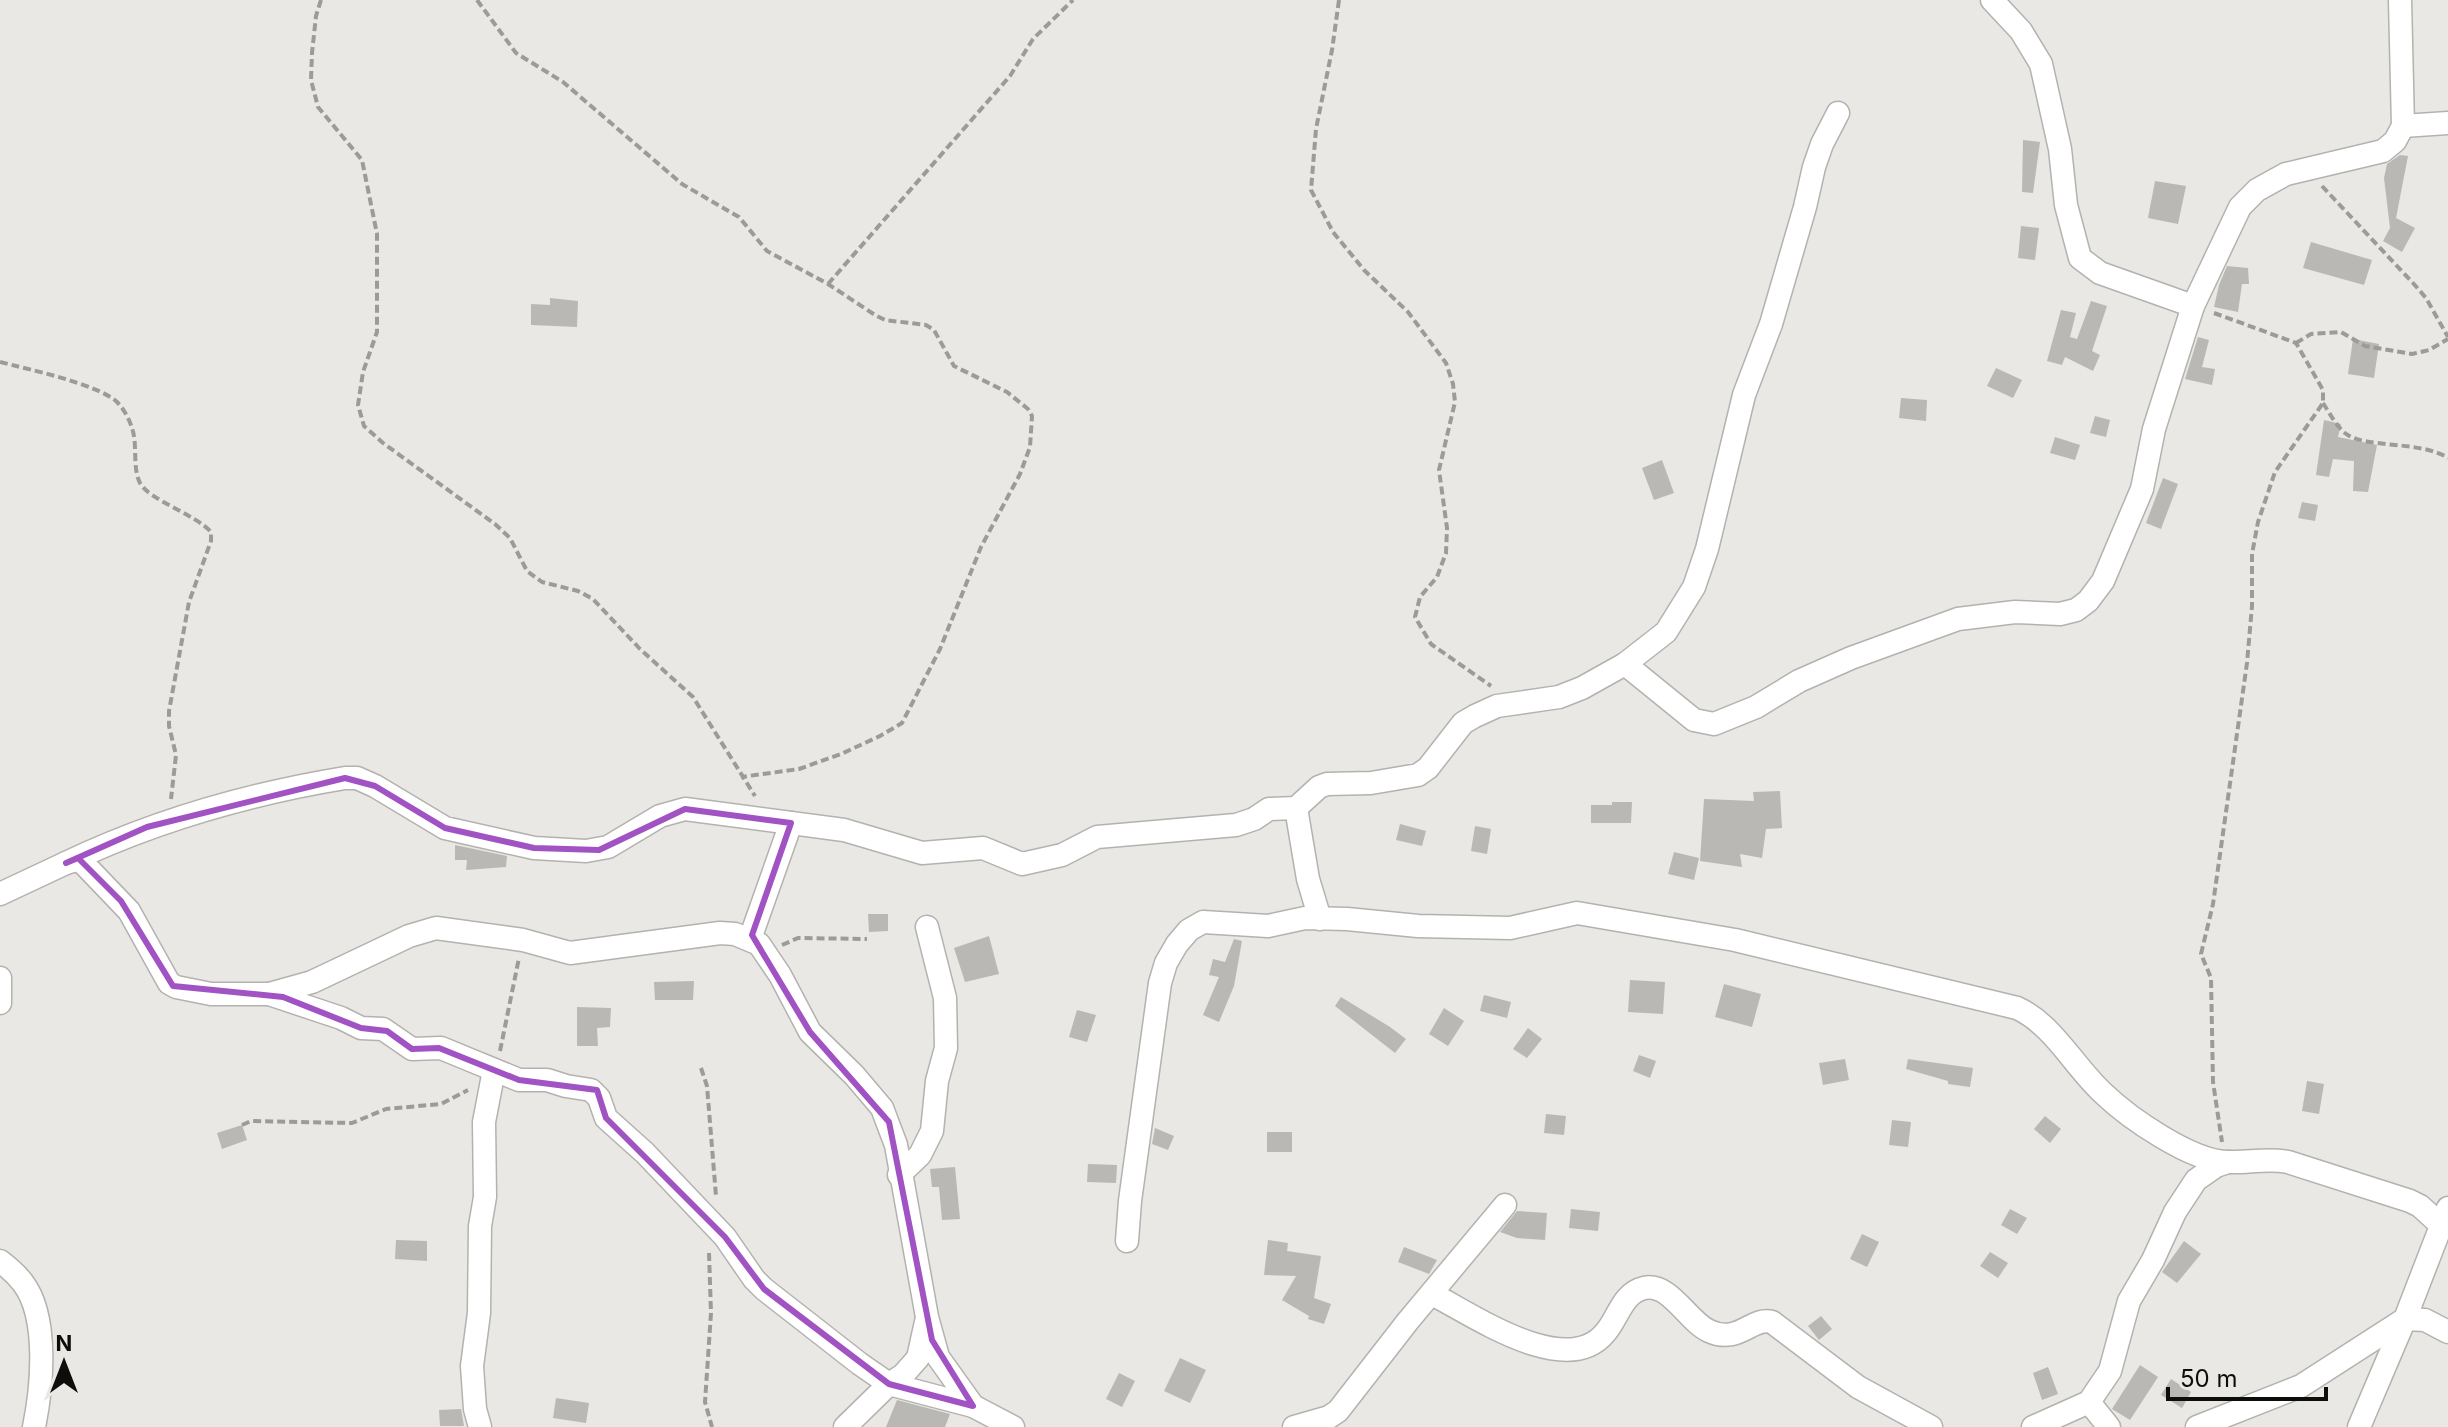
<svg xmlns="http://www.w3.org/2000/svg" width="2448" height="1427" font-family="Inter,sans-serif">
<rect width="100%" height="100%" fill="#e9e8e5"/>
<g fill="#bab8b5">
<polygon points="2023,140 2040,142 2033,193 2022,192"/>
<polygon points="2400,155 2408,156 2396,218 2415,228 2402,252 2383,241 2390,228 2384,178 2387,164"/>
<polygon points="2155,181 2186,186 2178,224 2148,218"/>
<polygon points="2021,226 2039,228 2035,260 2018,258"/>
<polygon points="2311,242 2372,260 2364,285 2303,268"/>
<polygon points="2227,266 2248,268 2249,284 2242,284 2238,312 2214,307 2219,285"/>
<polygon points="550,298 578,301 577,327 531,325 531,304 550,305"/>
<polygon points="2091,301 2107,306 2092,351 2100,355 2093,371 2065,357 2062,365 2047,361 2061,310 2076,313 2070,337 2077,339"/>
<polygon points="2198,337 2209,340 2202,367 2215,369 2212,385 2185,379"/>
<polygon points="2353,339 2379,344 2374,378 2348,374"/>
<polygon points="1996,368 2022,380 2013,398 1987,386"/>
<polygon points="1901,398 1927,400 1926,421 1899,418"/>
<polygon points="2095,416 2110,420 2106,437 2090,433"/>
<polygon points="2324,420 2341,424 2338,437 2377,445 2368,492 2353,491 2354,461 2333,459 2329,477 2316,475"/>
<polygon points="2055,437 2080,445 2075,460 2050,453"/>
<polygon points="1662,460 1674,493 1654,500 1642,468"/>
<polygon points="2163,478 2178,484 2161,529 2146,523"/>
<polygon points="2302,502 2318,505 2315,521 2298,518"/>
<polygon points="1780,791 1782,828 1766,829 1762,858 1740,854 1742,867 1700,861 1704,799 1754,801 1753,792"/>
<polygon points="1612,802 1632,802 1631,823 1591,823 1591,805 1612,805"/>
<polygon points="1400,824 1426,831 1422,846 1396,840"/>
<polygon points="1475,826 1491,829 1487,854 1471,851"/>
<polygon points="455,845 507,856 506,867 466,870 467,860 455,860"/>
<polygon points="1674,852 1699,858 1694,880 1668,874"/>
<polygon points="868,914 888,914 888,931 869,932"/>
<polygon points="989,936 999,974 965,982 954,948"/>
<polygon points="1234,939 1242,941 1234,986 1219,1022 1203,1015 1219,977 1209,975 1213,959 1225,962"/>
<polygon points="1630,980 1665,982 1663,1014 1628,1012"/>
<polygon points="694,981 693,1000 655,1000 654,982"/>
<polygon points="1724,984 1761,994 1752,1027 1715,1017"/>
<polygon points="1484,995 1511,1002 1507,1018 1480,1011"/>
<polygon points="1341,997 1390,1027 1406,1039 1395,1053 1335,1006"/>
<polygon points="577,1007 611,1008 610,1027 597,1028 598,1046 577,1046"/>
<polygon points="1444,1008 1464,1021 1448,1046 1429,1034"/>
<polygon points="1077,1010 1096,1015 1087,1042 1069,1037"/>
<polygon points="1528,1028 1542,1039 1527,1058 1513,1049"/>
<polygon points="1639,1055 1656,1061 1650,1078 1633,1071"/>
<polygon points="1845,1059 1849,1080 1823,1085 1819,1063"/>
<polygon points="1908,1059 1973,1068 1970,1087 1948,1084 1948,1081 1906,1069"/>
<polygon points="2307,1081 2324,1084 2319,1114 2302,1111"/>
<polygon points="1546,1114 1566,1116 1564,1135 1544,1133"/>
<polygon points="2045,1116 2061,1129 2050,1143 2034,1129"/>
<polygon points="1892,1120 1911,1122 1908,1147 1889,1145"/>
<polygon points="242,1125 247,1140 222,1149 217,1133"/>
<polygon points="1155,1128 1174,1136 1168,1150 1152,1144"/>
<rect x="1267" y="1132" width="25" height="20"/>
<polygon points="1088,1164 1117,1165 1116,1183 1087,1182"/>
<polygon points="955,1167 960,1219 942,1220 939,1187 932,1187 930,1169"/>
<polygon points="1571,1209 1600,1212 1598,1231 1569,1228"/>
<polygon points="2010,1209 2027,1218 2017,1234 2001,1225"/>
<polygon points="1517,1211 1547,1213 1545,1240 1517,1238 1500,1232"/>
<polygon points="1862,1234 1879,1242 1867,1267 1850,1259"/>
<polygon points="396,1240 427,1241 427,1261 395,1259"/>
<polygon points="1268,1240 1288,1243 1287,1251 1321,1256 1314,1298 1331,1304 1324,1324 1308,1319 1309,1316 1282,1300 1296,1276 1264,1275"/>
<polygon points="2184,1241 2201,1254 2177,1283 2162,1272"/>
<polygon points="1404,1247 1437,1260 1429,1274 1398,1262"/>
<polygon points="1990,1252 2008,1263 1998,1278 1980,1266"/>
<polygon points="1821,1316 1832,1329 1819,1340 1808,1326"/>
<polygon points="1180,1358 1206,1370 1190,1403 1164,1391"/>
<polygon points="2140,1365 2158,1377 2130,1420 2112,1409"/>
<polygon points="2048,1367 2058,1394 2042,1400 2033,1373"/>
<polygon points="1119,1373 1135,1381 1122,1407 1106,1399"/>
<polygon points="2171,1379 2191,1392 2182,1408 2161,1395"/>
<polygon points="556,1398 589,1403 586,1423 553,1418"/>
<polygon points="897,1400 950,1414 945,1427 886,1427"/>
<polygon points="461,1409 464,1426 440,1426 439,1410"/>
</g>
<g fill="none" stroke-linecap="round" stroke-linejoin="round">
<g stroke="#b4b2af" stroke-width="25">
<g id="minor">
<polyline points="1992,0 2021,31 2041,64 2060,149 2066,205 2080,258 2100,273 2193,306"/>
<polyline points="2403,126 2448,123"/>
<polyline points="1625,664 1694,720 1714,724 1756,707 1799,681 1851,658 1958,619 2015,612 2060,614 2076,610 2088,601 2103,581 2142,489 2154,429 2193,306 2240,207 2257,190 2286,174 2383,151 2395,141 2403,126 2400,0"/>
<polyline points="1296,808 1308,879 1320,919"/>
<path d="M66 863C154 821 248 794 345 778H357L375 786 445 828 534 848 586 851 608 847 660 816 685 809 844 830 922 853 983 848 1022 864 1062 855 1097 837 1236 825 1254 819 1269 809 1296 808 1319 787 1327 784 1371 783 1418 775 1428 768 1463 723 1475 716 1497 706 1559 697 1582 688 1625 664 1666 632 1694 587 1707 549 1744 395 1771 324 1805 207 1814 167 1822 144 1838 113"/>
<polyline points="0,894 66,863 77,860 83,863 129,911 169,983 176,987 211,994 269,994 312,982 409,936 436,928 523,940 570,953 720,933 735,934 759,944 780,975 810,1032 854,1075 882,1108 896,1145 927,1317 938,1357 973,1406 1013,1427"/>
<polyline points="750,939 791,823"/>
<polyline points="0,978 0,1003"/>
<polyline points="269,994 341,1018 361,1028 383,1029 412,1049 441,1048 519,1080 547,1080 566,1086 591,1090 599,1098 606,1118 645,1153 725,1237 754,1279 764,1289 860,1364 889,1384 973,1406"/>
<polyline points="899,1175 920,1155 932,1131 937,1081 946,1048 945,998 927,927"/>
<path d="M1127 1241 1130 1201 1160 983 1166 963 1177 944 1189 930 1203 922 1268 926 1305 918 1347 919 1418 926 1510 928 1577 913 1735 940 2017 1008C2053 1024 2075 1068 2104 1094 2129 1118 2191 1161 2227 1162 2248 1163 2267 1158 2288 1162L2410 1201 2420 1206 2441 1225"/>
<path d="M0 1261C8 1267 17 1275 23 1283 49 1317 42 1388 34 1427"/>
<path d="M1432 1294C1473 1315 1566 1380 1605 1333 1618 1319 1622 1293 1644 1288 1670 1282 1687 1321 1709 1331 1739 1345 1752 1316 1772 1322L1858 1387 1931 1427"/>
<polyline points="2089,1402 2109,1427"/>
<polyline points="480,1427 475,1409 472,1366 479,1313 480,1226 485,1197 484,1122 494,1070"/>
<polyline points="845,1427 889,1384 903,1375 918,1358 926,1322"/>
<polyline points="1294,1427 1329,1417 1338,1411 1408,1321 1505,1205"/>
<polyline points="2033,1427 2089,1402 2110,1371 2129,1301 2153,1260 2175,1212 2196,1180 2216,1166 2228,1162"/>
<polyline points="2197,1427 2301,1386 2405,1319 2425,1320 2448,1332"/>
<polyline points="2359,1427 2405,1319 2448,1208"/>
</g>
</g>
<g stroke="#9c9b99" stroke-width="4" stroke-dasharray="8 4" stroke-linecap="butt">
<polyline points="321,0 316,16 312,53 311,80 318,107 362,160 377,234 377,332 363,372 358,405 364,426 383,443 495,524 510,538 527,571 542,582 578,591 593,599 640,649 693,697 755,796"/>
<polyline points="477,0 516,53 563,82 682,184 739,217 767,251 828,284 875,315 885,320 926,325 934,330 954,366 1007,392 1028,409 1032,416 1030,447 1020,474 981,547 940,649 902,723 880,736 841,754 799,769 741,777"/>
<polyline points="1339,0 1332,50 1316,129 1311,190 1333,232 1364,270 1408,312 1446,363 1453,384 1455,402 1439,470 1447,528 1446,553 1437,577 1420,597 1415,617 1431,644 1491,686"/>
<polyline points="2322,186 2413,283 2426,298 2448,337"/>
<polyline points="828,284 1010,76 1033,39 1073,0"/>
<polyline points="2214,313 2296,343 2323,390 2323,403 2275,472 2258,522 2252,554 2252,606 2247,663 2213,904 2201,954 2211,978 2213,1082 2222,1142"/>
<polyline points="2296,343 2311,334 2341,332 2365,346 2412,354 2429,350 2448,339"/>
<path d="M0 362C27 369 98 384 117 402 124 409 129 419 132 428 138 446 132 467 140 483 149 500 195 514 211 532V541L189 602 169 711V726L176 755 171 799"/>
<path d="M2323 403C2329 412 2336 426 2345 433 2364 449 2420 440 2448 458"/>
<polyline points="782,945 798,938 867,939"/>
<polyline points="500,1051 519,958"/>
<polyline points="701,1068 707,1086 716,1196"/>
<polyline points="242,1125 251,1121 352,1123 386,1109 441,1104 468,1090"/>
<polyline points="709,1253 711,1313 705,1402 712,1427"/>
</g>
<use href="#minor" stroke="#fff" stroke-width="22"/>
</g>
<path fill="none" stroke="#a152c3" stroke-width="6" stroke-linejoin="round" d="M345 778 375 786 445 828 534 848 599 850 685 809 791 823 752 935 810 1032 889 1122 932 1340 973 1406 889 1384 764 1289 725 1237 606 1118 597 1090 519 1080 439 1048 412 1049 387 1031 361 1028 283 997 173 986 121 901 78 858 66 863 147 827Z"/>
<g transform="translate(64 1363)" stroke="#e9e8e5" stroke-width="6" paint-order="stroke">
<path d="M0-6L14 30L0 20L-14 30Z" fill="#0d0d0c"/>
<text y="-12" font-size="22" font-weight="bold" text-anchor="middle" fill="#0d0d0c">N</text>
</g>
<path d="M2168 1387v12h158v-12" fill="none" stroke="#0d0d0c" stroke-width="4"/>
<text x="2180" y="1387" font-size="24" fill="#0d0d0c" stroke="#e9e8e5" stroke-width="6" paint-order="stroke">50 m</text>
</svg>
